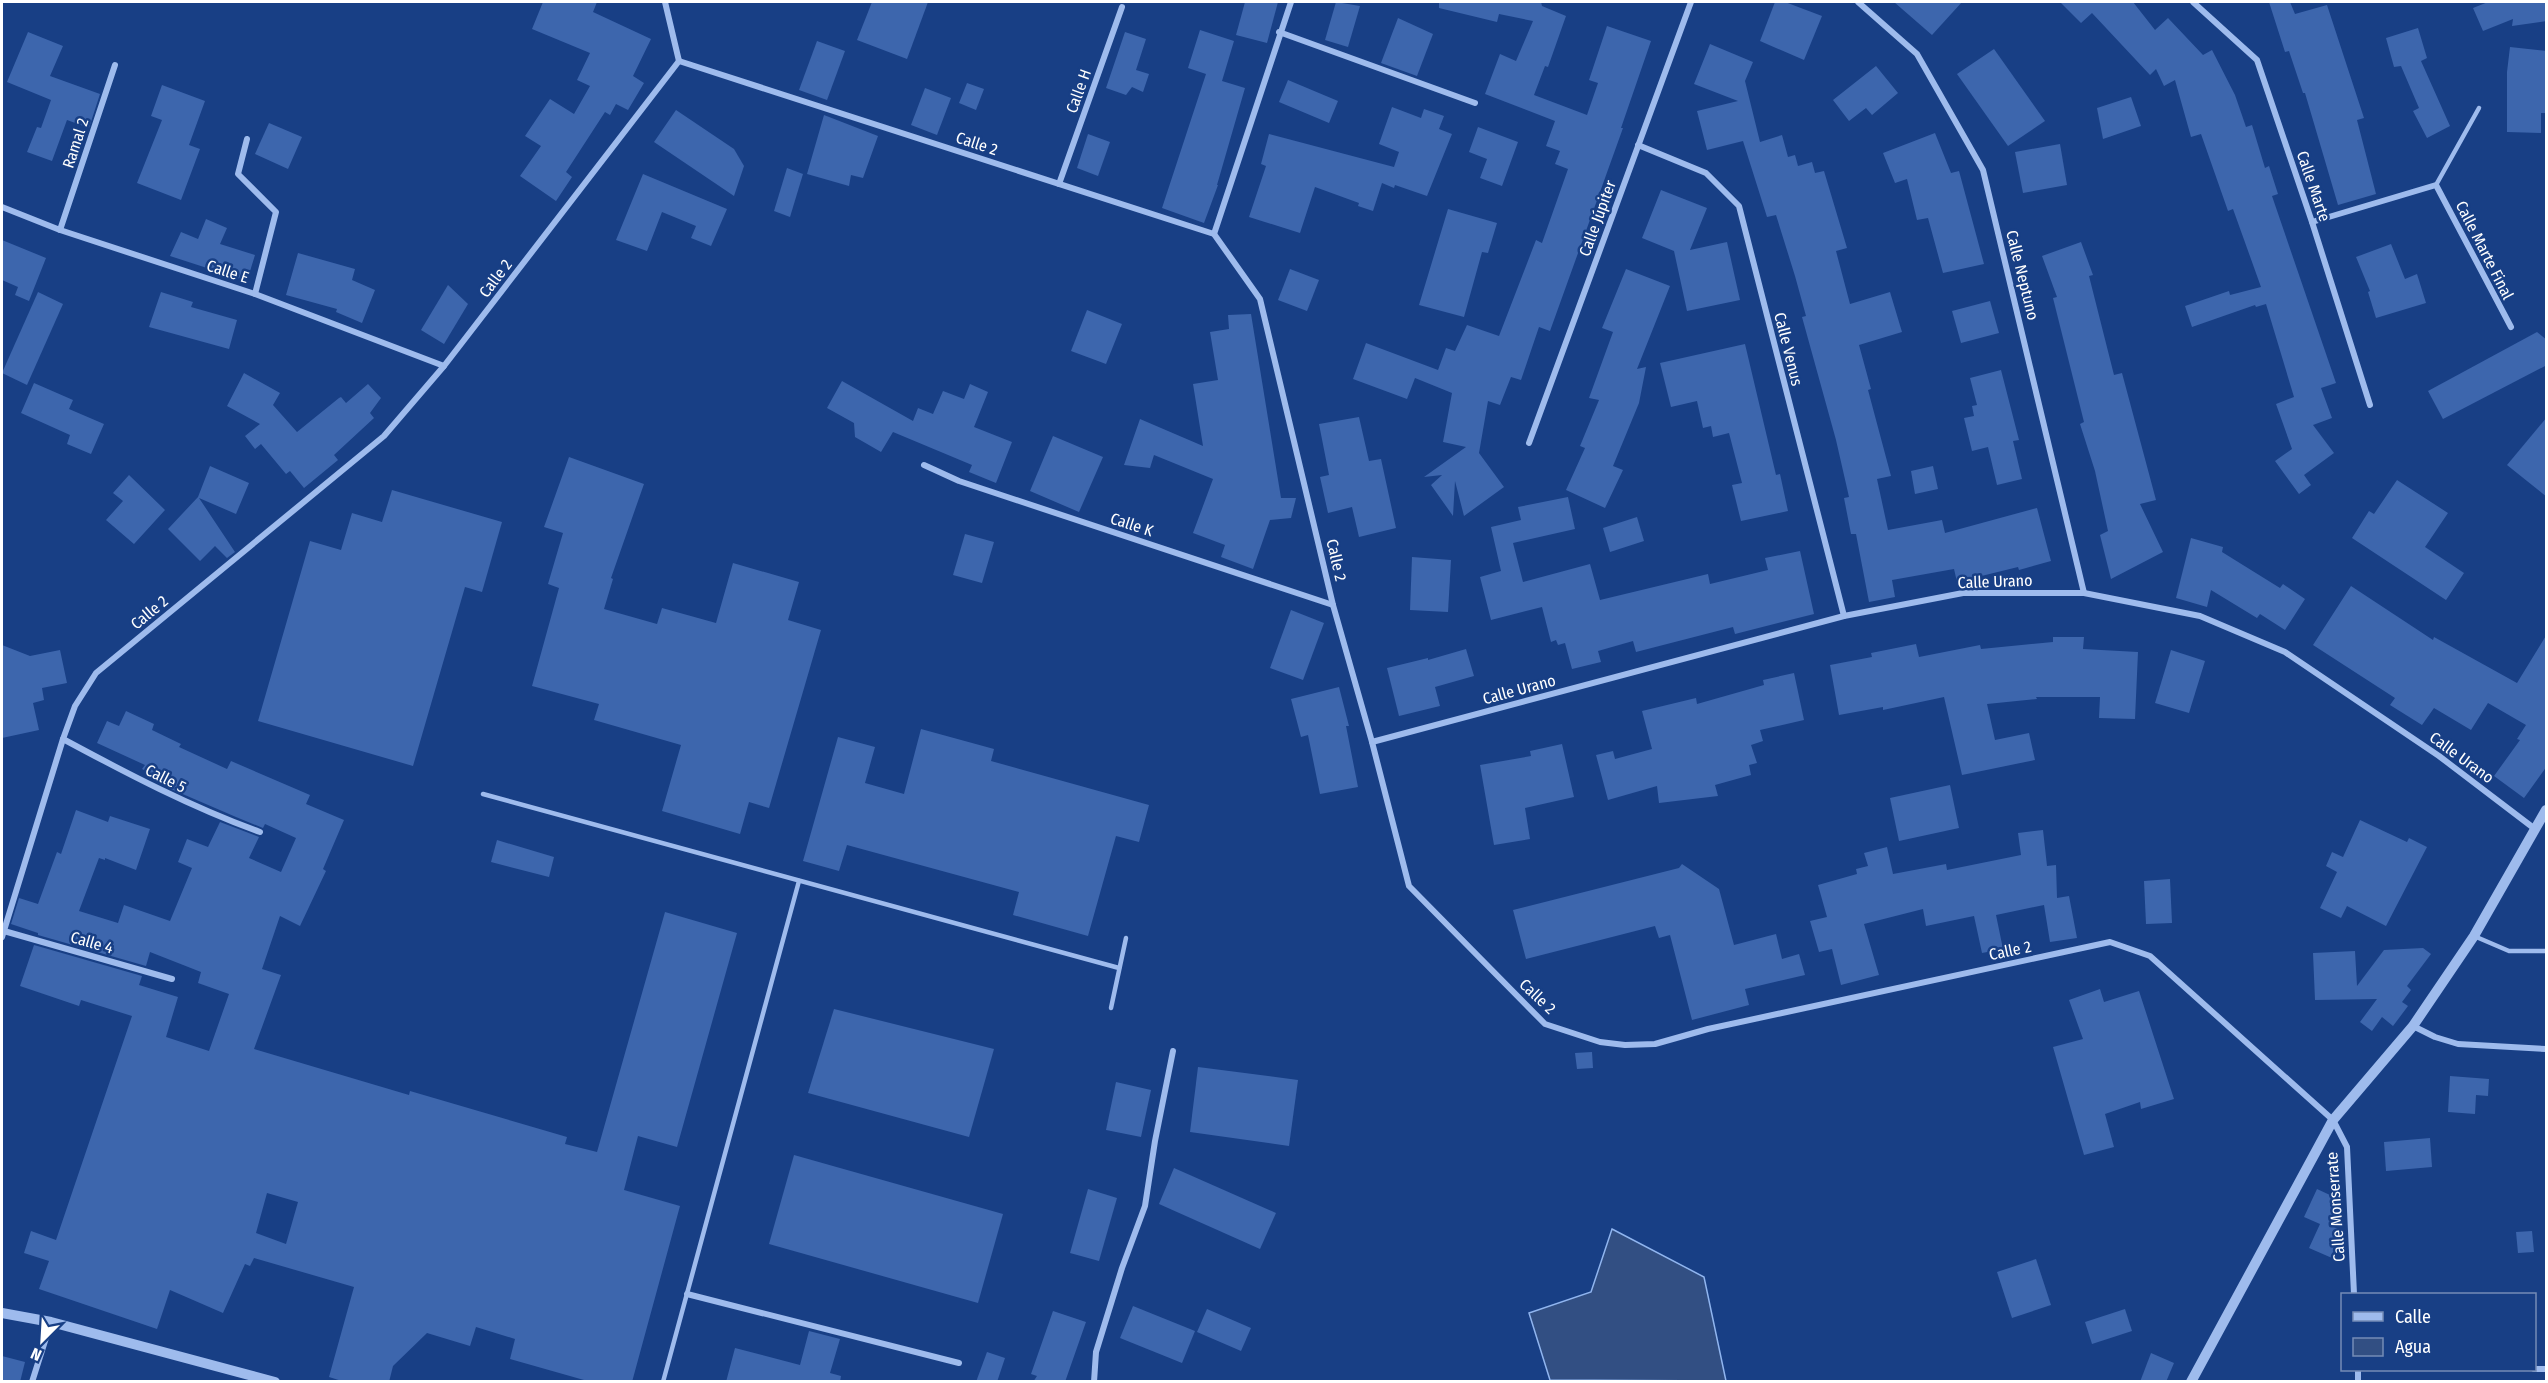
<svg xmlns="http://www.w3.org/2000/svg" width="2548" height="1383" font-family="'Fira Sans Condensed',sans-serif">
<rect width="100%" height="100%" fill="#183f85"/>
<polygon fill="#324f83" stroke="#90b5ef" stroke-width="1.5" points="1612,1229 1704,1277 1726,1381 1550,1380 1529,1313 1591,1292"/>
<g fill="#3d66ad" fill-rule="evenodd">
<polygon points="543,2 597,2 593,12 651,39 633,76 644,83 628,110 616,104 610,115 605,112 566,172 572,177 556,201 520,176 541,146 525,136 550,99 574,114 590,86 577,80 590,53 532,29"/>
<polygon points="872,2 928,2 907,59 857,40"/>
<polygon points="1245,2 1278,2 1267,43 1236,35"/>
<polygon points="1336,2 1360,6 1348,47 1325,40"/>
<polygon points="1439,2 1541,2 1542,6 1566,16 1548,67 1545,66 1534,95 1587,115 1598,83 1589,80 1607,26 1651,41 1621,128 1623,128 1550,331 1539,327 1521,380 1511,377 1500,405 1488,401 1479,453 1504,487 1464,516 1455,481 1453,516 1431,485 1442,475 1424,477 1466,447 1443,442 1452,393 1415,378 1407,399 1353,379 1366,343 1438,370 1446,348 1455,351 1467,325 1499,336 1536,240 1542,243 1568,169 1555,164 1560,151 1546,146 1555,121 1485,94 1500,54 1516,61 1533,21 1499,14 1497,22 1439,8"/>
<polygon points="1775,2 1785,2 1822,16 1804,60 1760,41"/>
<polygon points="1894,2 1962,2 1932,35"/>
<polygon points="2060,2 2133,2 2155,30 2168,18 2203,55 2212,50 2235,95 2246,127 2252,125 2265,168 2269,166 2278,194 2272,196 2336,383 2321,388 2332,418 2313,425 2334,453 2304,475 2311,485 2299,494 2275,461 2292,449 2276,404 2294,397 2266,304 2256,307 2255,305 2192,327 2185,306 2229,291 2230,295 2261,287 2233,209 2228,211 2201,134 2191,137 2175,80 2164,86 2156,69 2150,75 2092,13 2081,23"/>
<polygon points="2269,2 2290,2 2295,14 2327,5 2364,118 2357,120 2376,194 2338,205 2305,93 2303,93 2289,51 2285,52"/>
<polygon points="2488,2 2547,2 2547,21 2512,26 2513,19 2483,31 2473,8"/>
<polygon points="1398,18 1433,34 1417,76 1381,63"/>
<polygon points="2418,28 2427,58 2421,61 2450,126 2427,138 2413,111 2419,108 2401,66 2394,67 2386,38"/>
<polygon points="1200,30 1234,41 1222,81 1245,88 1217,185 1218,185 1204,223 1162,208 1206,74 1188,68"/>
<polygon points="28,32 63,46 50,76 100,94 89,128 67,120 52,161 27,152 37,127 41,128 51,100 7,82"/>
<polygon points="1125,32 1146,39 1136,70 1149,74 1143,92 1132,87 1126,95 1106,88"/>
<polygon points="817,41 845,51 827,100 799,90"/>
<polygon points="1710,44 1753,62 1745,81 1760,142 1782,135 1788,157 1795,155 1798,166 1812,162 1815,173 1824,171 1847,248 1836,251 1850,304 1890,292 1902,332 1859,345 1871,389 1868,390 1891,476 1877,479 1888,530 1942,520 1945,533 2037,508 2051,561 2019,570 2018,567 1957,582 1954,569 1892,580 1895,597 1869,602 1856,534 1851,534 1844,498 1849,497 1836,440 1802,317 1806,316 1795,276 1776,215 1767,217 1743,141 1707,150 1697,111 1738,101 1694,84"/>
<polygon points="2510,47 2547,51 2547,113 2541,113 2541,133 2507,132 2507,72"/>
<polygon points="1994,49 2045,121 2008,146 1957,74"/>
<polygon points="1876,66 1898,93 1872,115 1866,108 1849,121 1833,100"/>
<polygon points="1288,80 1338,101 1329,123 1279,102"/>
<polygon points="967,83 984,89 976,110 959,103"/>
<polygon points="162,85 205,101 189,145 200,149 181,200 137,183 162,120 151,116"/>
<polygon points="925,88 951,98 937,135 911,125"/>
<polygon points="2131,97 2141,126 2103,139 2097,108"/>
<polygon points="1392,107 1421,118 1424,109 1444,116 1439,129 1452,134 1427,196 1395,185 1394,188 1382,183 1373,211 1358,206 1359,203 1315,187 1300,233 1249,217 1266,166 1261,164 1269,134 1394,167 1399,152 1379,144"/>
<polygon points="676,110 734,149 744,166 734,196 654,142"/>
<polygon points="824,115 878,136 863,178 851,175 849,186 807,174"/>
<polygon points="269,123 302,137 288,169 255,154"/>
<polygon points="1478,127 1518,142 1502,186 1480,178 1487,159 1469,152"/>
<polygon points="1935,133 1951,173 1959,171 1984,264 1943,273 1928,218 1917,220 1907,179 1895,183 1883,153"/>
<polygon points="1088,134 1110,142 1098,176 1077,168"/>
<polygon points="2060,144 2067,185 2023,193 2015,152"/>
<polygon points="787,168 803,174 790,217 774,211"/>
<polygon points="643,174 727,209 711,246 691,238 696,226 662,212 647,251 616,240"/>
<polygon points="1661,190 1707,208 1690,250 1727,242 1740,300 1687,311 1674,251 1642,238"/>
<polygon points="1448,209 1497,223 1488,253 1482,252 1464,317 1419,305"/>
<polygon points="206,219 227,228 220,244 255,255 247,281 170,256 181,232 198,239"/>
<polygon points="2,240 46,258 29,301 15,295 18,287 2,280"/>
<polygon points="2081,242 2093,275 2089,276 2114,375 2122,373 2156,500 2140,504 2163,552 2111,579 2100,535 2108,531 2095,471 2080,424 2084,422 2053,298 2057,297 2042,256"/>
<polygon points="2391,244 2405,279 2417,274 2426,303 2376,318 2368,292 2370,291 2356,257"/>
<polygon points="298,253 355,269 352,280 375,290 362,323 336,312 337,309 286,295"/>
<polygon points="1290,269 1319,280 1307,311 1278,300"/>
<polygon points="1626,269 1670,286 1637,369 1646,367 1639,403 1613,466 1623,470 1605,508 1566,490 1585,448 1580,446 1599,400 1589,398 1613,332 1602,328"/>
<polygon points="448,285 468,304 444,344 421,330"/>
<polygon points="38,292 63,304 27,385 2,373"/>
<polygon points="161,292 193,302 191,307 237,320 229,349 149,327"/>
<polygon points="1990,301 1999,333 1961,343 1952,311"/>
<polygon points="1087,310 1122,324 1106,364 1071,351"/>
<polygon points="1251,314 1281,498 1296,498 1291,518 1270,520 1253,569 1221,557 1225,545 1193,533 1213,479 1154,455 1150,468 1124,465 1140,419 1203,446 1193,384 1218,380 1210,332 1229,329 1228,315"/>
<polygon points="2537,332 2547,340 2547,365 2443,419 2428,391"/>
<polygon points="1745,344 1776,475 1780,474 1788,511 1741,521 1732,485 1742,483 1729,433 1713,437 1711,426 1703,428 1697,401 1671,407 1660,363"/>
<polygon points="2001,370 2019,440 2013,441 2022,479 1997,485 1988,447 1972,451 1964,418 1974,416 1972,406 1977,405 1970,378"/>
<polygon points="244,373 280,393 273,405 297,432 339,398 341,397 346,403 368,384 381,398 370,413 374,418 334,455 338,460 304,488 290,471 286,474 261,444 255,449 245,436 260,424 227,406"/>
<polygon points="842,381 913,421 918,408 933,414 943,391 964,399 970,384 988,392 974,427 1012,442 996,483 969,472 972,465 893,432 881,452 855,437 854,423 827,408"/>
<polygon points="34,383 73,400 69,409 104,424 91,454 67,444 70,435 21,413"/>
<polygon points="1359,417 1369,461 1381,459 1396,528 1359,537 1352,507 1328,513 1320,477 1329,475 1319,424"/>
<polygon points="2547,417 2547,497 2507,465"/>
<polygon points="1053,436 1103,457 1079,512 1030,491"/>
<polygon points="569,457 644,484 611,578 613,579 604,609 657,624 662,608 716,623 733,563 799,582 788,620 821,630 769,808 749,802 740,834 662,811 681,745 594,720 599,704 532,686 559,588 548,584 563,533 544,527"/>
<polygon points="210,466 249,483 236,514 199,498 235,552 227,558 215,546 200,561 168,529 198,497"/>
<polygon points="1933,466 1938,489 1915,494 1911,471"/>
<polygon points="129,475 165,510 134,544 106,520 123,501 113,493"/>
<polygon points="2397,480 2448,513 2425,547 2464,573 2446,600 2352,538 2369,511 2374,514"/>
<polygon points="392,490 502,522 482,592 465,587 413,766 258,721 310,541 341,550 352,513 382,522"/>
<polygon points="1568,497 1575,529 1513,543 1523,582 1590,564 1600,600 1708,574 1710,584 1768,570 1765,558 1800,551 1814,614 1735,634 1733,627 1636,652 1633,641 1598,651 1601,662 1572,669 1565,643 1558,645 1556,640 1551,642 1542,607 1491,620 1480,577 1501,571 1491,527 1521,520 1518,507"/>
<polygon points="1637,517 1644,541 1610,552 1603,528"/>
<polygon points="965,534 994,542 982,583 953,575"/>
<polygon points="2191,538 2223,547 2222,552 2280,588 2283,584 2305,599 2285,630 2260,614 2257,618 2211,590 2207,607 2176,598"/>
<polygon points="1412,557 1451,560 1448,612 1410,610"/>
<polygon points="2351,586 2433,640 2434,637 2517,683 2547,634 2547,766 2524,798 2494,776 2520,740 2517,739 2526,725 2488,703 2471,730 2434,708 2422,725 2390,705 2395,698 2313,645"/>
<polygon points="1291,610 1324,623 1303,680 1270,668"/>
<polygon points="2053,637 2084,637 2083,649 2138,652 2135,719 2099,718 2100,697 2036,697 2037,699 1987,704 1995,740 2029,733 2035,760 1962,775 1944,697 1883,710 1883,707 1839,715 1830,665 1872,657 1871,653 1916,644 1919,657 1980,645 1981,649 2053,642"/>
<polygon points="2,645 30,656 60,650 67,683 42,688 44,700 33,703 39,730 2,738"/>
<polygon points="1466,649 1474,676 1435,687 1440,706 1399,716 1387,668 1428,658 1428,660"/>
<polygon points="2171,650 2205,661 2189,713 2155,703"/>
<polygon points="1794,673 1804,720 1760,730 1763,741 1751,745 1757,763 1749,765 1751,775 1715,785 1718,796 1659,803 1657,786 1608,800 1596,755 1613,751 1615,759 1652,749 1642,711 1696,698 1697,704 1764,685 1763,680"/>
<polygon points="1339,687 1349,726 1346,726 1358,787 1320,794 1308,735 1301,737 1291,699"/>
<path d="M126 711 154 724 152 730 181 744 179 747 227 769 231 761 310 795 306 804 344 820 323 869 326 871 300 926 280 916 262 969 281 975 254 1049 409 1095 410 1091 567 1137 565 1144 597 1152 665 912 737 933 677 1147 638 1136 624 1190 680 1206 632 1382H591L510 1359 515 1339 476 1327 470 1346 427 1333 393 1366 389 1382H345L329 1377 354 1287 254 1258 250 1266 245 1264 223 1313 170 1290 157 1329 39 1289 49 1261 24 1253 31 1231 56 1240 132 1016 81 1000 79 1006 20 986 34 945 142 976 139 985 178 997 166 1037 209 1051 229 994 198 983 201 972 150 952 146 966 38 935V933L11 924 19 898 38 904 57 852 61 854 76 810 108 822 110 816 150 829 136 870 105 858V860L99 858 79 911 118 923 124 905 170 921 192 868 178 862 187 839 208 847 220 822 259 837 249 858 281 872 296 838 265 824 263 828 236 817 171 789 173 785 142 769 145 765 97 743 107 721 119 726ZM267 1193 298 1202 286 1244 256 1233Z"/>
<polygon points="921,729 994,749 991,761 1149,805 1139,842 1116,836 1088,936 1013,915 1019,892 847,845 839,871 803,861 838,737 875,747 865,783 904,794"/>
<polygon points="1562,744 1574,797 1525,808 1530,839 1494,845 1480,765 1531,756 1530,751"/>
<polygon points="1950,785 1959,828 1899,841 1890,798"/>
<polygon points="2360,820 2407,842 2409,838 2427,847 2386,926 2347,906 2341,918 2320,908 2337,872 2326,866 2332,852 2343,857"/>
<polygon points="2043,830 2047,866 2056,865 2057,898 2069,896 2077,938 2050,942 2044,905 1996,915 2003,949 1982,953 1974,916 1926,926 1923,909 1864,924 1879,975 1841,985 1832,949 1819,952 1810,921 1827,917 1818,885 1857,874 1856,869 1868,866 1864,853 1887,847 1893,874 1946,864 1947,870 2021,855 2018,833"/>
<polygon points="497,840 554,857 549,877 491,862"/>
<polygon points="1682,864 1719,889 1734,945 1776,934 1782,959 1799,954 1805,975 1745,989 1749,1005 1692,1020 1670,935 1659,938 1655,926 1526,959 1513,910 1679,868"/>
<polygon points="2170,879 2172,923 2146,924 2144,881"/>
<polygon points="2423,948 2431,954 2407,986 2411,990 2402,1002 2408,1006 2393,1026 2382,1017 2372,1031 2360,1022 2377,999 2315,1000 2313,953 2355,951 2357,986 2384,950"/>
<polygon points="2100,989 2104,1002 2139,991 2174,1099 2141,1109 2140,1102 2105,1114 2114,1147 2084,1155 2053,1047 2083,1039 2069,1000"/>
<polygon points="834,1009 994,1049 969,1137 808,1093"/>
<polygon points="1592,1052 1593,1068 1577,1069 1575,1053"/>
<polygon points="1198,1067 1298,1080 1289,1146 1190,1132"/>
<polygon points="2450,1076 2489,1079 2488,1096 2476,1095 2475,1114 2448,1112"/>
<polygon points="1116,1082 1151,1090 1141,1137 1106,1130"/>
<polygon points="2430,1138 2432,1167 2386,1171 2384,1142"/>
<polygon points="794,1155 1003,1214 978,1303 769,1244"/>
<polygon points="1174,1168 1276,1213 1260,1249 1159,1204"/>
<polygon points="1088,1189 1117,1198 1099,1261 1070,1253"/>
<polygon points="2317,1189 2343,1201 2332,1226 2344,1232 2332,1258 2309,1248 2320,1224 2304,1217"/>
<polygon points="2532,1231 2534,1252 2518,1253 2516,1232"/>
<polygon points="2036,1259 2051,1305 2012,1318 1997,1272"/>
<polygon points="1133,1306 1195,1331 1182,1363 1120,1338"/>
<polygon points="1207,1309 1251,1328 1241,1351 1197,1332"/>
<polygon points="2125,1309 2132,1331 2092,1344 2085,1322"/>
<polygon points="1053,1311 1086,1322 1065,1382 1033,1382 1037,1376 1031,1374"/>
<polygon points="809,1331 840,1339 830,1373 841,1376 840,1382 726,1382 735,1348 800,1365"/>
<polygon points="987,1352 1005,1358 997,1382 976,1382"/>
<polygon points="2151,1353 2174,1363 2166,1382 2140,1382"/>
<polygon points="2,1356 25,1362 20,1382 2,1382"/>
</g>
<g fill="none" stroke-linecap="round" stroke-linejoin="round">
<g stroke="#9ebbed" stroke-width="4.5">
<polyline points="2436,185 2479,108"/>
<polyline points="483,794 1119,968"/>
<polyline points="2474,936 2509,951 2546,951"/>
<polyline points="1111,1008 1126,938"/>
<polyline points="663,1382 799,881"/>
</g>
<g stroke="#9ebbed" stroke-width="6">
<polyline points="665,2 679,61"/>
<polyline points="1858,2 1917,54 1983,170 2084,593"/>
<polyline points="2193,2 2257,60 2312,222 2370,405"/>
<polyline points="1279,32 1475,103"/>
<polyline points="679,61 1214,234 1260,299 1333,605 1372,742 1409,886 1545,1024 1600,1042 1625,1045 1655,1044 1708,1029 2110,942 2150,956 2333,1120 2347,1147 2354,1294"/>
<polyline points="247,139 238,174 276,212 255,294"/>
<polyline points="1638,145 1706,173 1739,206 1844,616"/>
<polyline points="1059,184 1122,7"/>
<polyline points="2,207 60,230 255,294 444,366"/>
<polyline points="2312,222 2436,185 2511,327"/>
<polyline points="60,230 115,65"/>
<polyline points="1214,234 1291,2"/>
<polyline points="1529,443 1691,2"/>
<polyline points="924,465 959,481 1333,605"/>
<path d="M63 739C128 774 191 807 260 832"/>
<polyline points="1372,742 1844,616 1963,593 2084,593 2200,616 2285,652 2439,756 2535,829"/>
<polyline points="4,931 172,979"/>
<polyline points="2,937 63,739 75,706 96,673 384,436 444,366 679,61"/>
<polyline points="2413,1026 2435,1037 2458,1044 2546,1049"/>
<polyline points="687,1294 959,1363"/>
<polyline points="2534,1369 2546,1369"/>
<polyline points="2358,1370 2358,1382"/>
<polyline points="32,1382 51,1322"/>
<polyline points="1094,1382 1096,1352 1122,1268 1145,1206 1155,1141 1173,1051"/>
</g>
<g stroke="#9ebbed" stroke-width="10">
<polyline points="2,1313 51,1322 275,1382"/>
<polyline points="2191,1382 2333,1120 2413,1026 2474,936 2546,810"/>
</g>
</g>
<g text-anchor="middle" stroke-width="5" stroke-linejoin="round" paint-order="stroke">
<g font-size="16" fill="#fff" stroke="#183f85">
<text transform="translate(1078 91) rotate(-70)" y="6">Calle H</text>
<text transform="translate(75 143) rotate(-72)" y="6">Ramal 2</text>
<text transform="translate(977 143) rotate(18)" y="6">Calle 2</text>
<text transform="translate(2314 186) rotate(71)" y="6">Calle Marte</text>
<text transform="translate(1597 218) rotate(-70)" y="6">Calle Júpiter</text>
<text transform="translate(2485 250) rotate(63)" y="6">Calle Marte Final</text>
<text transform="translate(228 271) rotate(18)" y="6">Calle E</text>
<text transform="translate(2023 275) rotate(76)" y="6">Calle Neptuno</text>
<text transform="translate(495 278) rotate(-53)" y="6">Calle 2</text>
<text transform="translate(1789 349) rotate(76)" y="6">Calle Venus</text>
<text transform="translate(1132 524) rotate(18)" y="6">Calle K</text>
<text transform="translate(1337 560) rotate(77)" y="6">Calle 2</text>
<text transform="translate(1995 581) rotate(-2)" y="6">Calle Urano</text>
<text transform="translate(149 612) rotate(-40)" y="6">Calle 2</text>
<text transform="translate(1519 689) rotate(-15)" y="6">Calle Urano</text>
<text transform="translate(2462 757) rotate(36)" y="6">Calle Urano</text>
<text transform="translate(166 778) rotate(27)" y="6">Calle 5</text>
<text transform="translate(92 942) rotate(16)" y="6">Calle 4</text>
<text transform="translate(2010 950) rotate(-12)" y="6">Calle 2</text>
<text transform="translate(1538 996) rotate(43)" y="6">Calle 2</text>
<text transform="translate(2335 1207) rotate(-94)" y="6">Calle Monserrate</text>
</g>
</g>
<rect width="2548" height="1383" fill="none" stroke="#ffffff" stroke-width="6"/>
<rect x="2341" y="1293" width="195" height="78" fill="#183f85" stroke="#748cb6" stroke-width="1.5"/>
<rect x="2353" y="1312" width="30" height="9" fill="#9ebbed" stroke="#748cb6" stroke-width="1.5"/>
<text x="2395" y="1323" font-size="18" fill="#ffffff">Calle</text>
<rect x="2353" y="1338" width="30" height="18" fill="#324f83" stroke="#748cb6" stroke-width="1.5"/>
<text x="2395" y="1353" font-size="18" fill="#ffffff">Agua</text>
<g transform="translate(42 1341) rotate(204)" stroke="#183f85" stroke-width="4.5" paint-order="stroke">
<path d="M0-4.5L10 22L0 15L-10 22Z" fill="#ffffff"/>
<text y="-9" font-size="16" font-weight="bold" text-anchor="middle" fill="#ffffff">N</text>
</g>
</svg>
